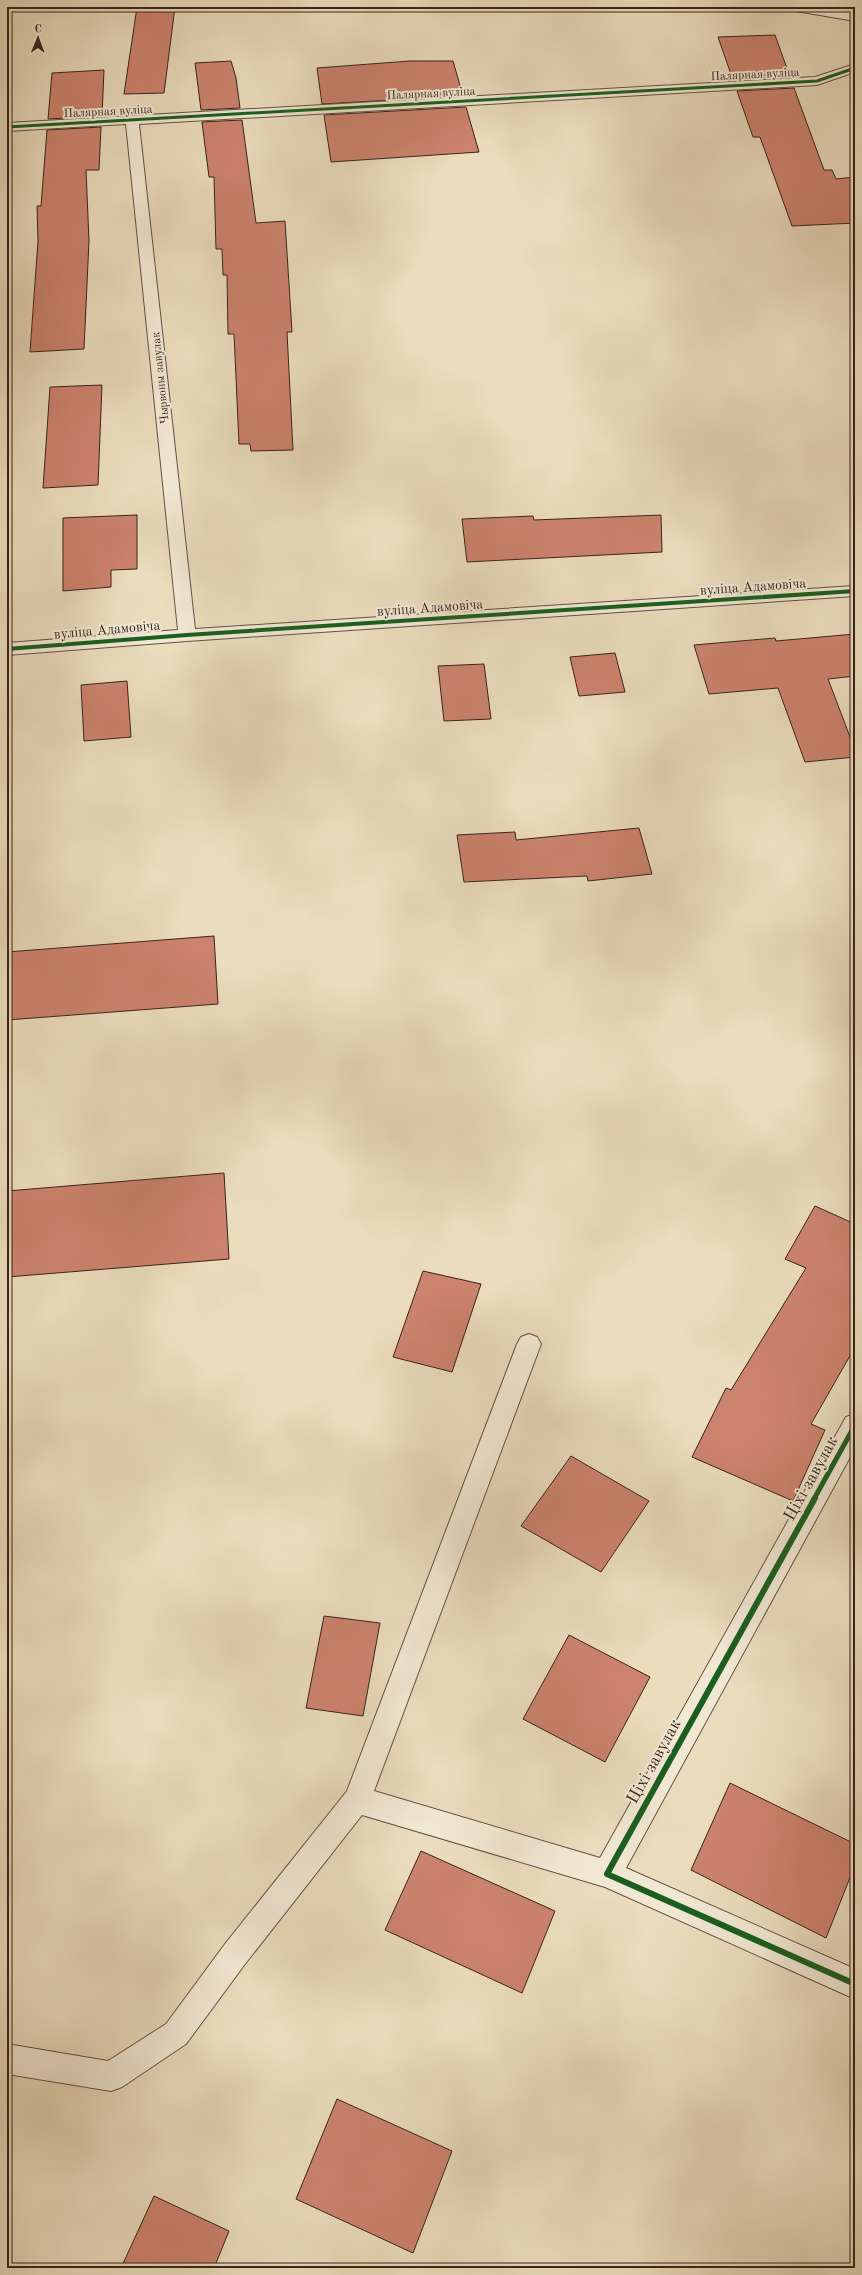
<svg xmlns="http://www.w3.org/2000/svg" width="862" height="2275" font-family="'Old Standard TT',serif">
<rect width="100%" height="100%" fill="#eadcbd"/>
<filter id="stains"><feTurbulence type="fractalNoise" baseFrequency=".005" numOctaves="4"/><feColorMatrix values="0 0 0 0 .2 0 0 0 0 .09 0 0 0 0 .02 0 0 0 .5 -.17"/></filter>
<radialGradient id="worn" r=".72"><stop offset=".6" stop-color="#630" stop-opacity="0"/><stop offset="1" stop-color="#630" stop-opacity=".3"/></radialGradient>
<g fill="#cc836e" stroke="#38231a">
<polygon points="137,7 175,7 164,93 124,94"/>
<polygon points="775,35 790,77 733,80 718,37"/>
<polygon points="231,61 236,78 240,108 201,110 195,63"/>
<polygon points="410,61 453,61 463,96 322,104 317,68"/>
<polygon points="104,70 102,116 48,119 52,73"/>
<polygon points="794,88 824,170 832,170 836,179 855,177 855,223 792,226 760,137 753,137 737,91"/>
<polygon points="466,107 479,152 331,162 324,115"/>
<polygon points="242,120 256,223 285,221 292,332 287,332 293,450 251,451 250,444 239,444 234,334 228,334 227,275 223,275 222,249 216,249 214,177 209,177 202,122"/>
<polygon points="101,127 99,170 86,170 89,241 84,349 30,352 38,241 37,206 41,206 47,130"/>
<polygon points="102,385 98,485 43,488 50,387"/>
<polygon points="137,515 137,569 111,570 111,587 63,591 63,518"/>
<polygon points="661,515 662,552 467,562 462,519 533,516 534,520"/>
<polygon points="855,634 855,676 828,679 855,750 855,757 805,762 778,688 709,694 694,645 775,638 776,641"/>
<polygon points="615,653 625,692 579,696 570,657"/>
<polygon points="484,664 491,719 444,721 438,666"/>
<polygon points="127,681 131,737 84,741 81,685"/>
<polygon points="639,828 652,874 588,881 587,876 464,882 457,835 515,832 516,840"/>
<polygon points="214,936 218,1004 7,1020 7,952"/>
<polygon points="224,1173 229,1259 7,1277 7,1191"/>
<polygon points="815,1206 855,1224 855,1347 811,1424 825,1430 793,1501 692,1457 726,1388 731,1390 806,1268 785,1259"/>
<polygon points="423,1271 481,1284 452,1372 393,1357"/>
<polygon points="571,1456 649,1501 601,1572 521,1526"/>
<polygon points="324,1616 380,1623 363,1716 306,1708"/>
<polygon points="569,1635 650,1677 605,1762 523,1719"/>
<polygon points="730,1783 855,1844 855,1865 826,1938 691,1870"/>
<polygon points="421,1851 555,1911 522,1993 385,1930"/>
<polygon points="337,2099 452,2151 413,2253 296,2199"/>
<polygon points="154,2196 229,2231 214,2268 121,2268"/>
</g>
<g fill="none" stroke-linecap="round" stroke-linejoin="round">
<g stroke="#645143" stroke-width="2">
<g id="minor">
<polygon points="790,7 818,7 855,13 855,21 796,11"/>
<polygon points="855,64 855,72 817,85 139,124 195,629 855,586 855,596 187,641 7,655 7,643 178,630 126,124 7,131 7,123 815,77"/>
<polygon points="529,1334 537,1337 541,1344 374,1791 600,1858 846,1417 855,1414 855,1448 626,1868 855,1969 855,1999 605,1887 362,1815 245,1964 186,2044 122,2087 111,2091 7,2074 7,2044 108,2061 166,2024 225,1944 347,1791 517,1344 521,1337"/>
</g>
</g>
<use href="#minor" fill="#f1e8d4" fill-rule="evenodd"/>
<g stroke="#f1e8d4" stroke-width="4.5">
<polyline id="cycleway-far3" points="7,127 817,81 855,68"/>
</g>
<g stroke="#f1e8d4" stroke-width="6">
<polyline id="cycleway-far2" points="7,649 187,635 855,591"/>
</g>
<g stroke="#f1e8d4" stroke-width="8">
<polyline id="cycleway-far1" points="814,1499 855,1425"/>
</g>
<g stroke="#f1e8d4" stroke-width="9">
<polyline id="cycleway" points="815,1498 607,1874 855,1984"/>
</g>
<use href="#cycleway-far3" stroke="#1b5e20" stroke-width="3"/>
<use href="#cycleway-far2" stroke="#1b5e20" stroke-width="4"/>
<use href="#cycleway-far1" stroke="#1b5e20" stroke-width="5"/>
<use href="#cycleway" stroke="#1b5e20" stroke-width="6"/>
</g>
<g text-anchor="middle" stroke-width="4" stroke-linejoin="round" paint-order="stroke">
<g font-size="12" fill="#38231a" stroke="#f1e8d4">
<text transform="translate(755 74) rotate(-3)" y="4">Палярная вуліца</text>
<text transform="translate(431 93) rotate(-3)" y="4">Палярная вуліца</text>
<text transform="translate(108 111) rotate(-3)" y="4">Палярная вуліца</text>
<text transform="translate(160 378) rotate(-96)" y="4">Чырвоны завулак</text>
</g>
<g font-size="14" fill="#38231a" stroke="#f1e8d4">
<text transform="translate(753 586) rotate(-4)" y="5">вуліца Адамовіча</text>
<text transform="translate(430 607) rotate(-4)" y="5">вуліца Адамовіча</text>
<text transform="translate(107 629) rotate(-5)" y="5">вуліца Адамовіча</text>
</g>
<g font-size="17" fill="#38231a" stroke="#f1e8d4">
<text transform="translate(810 1478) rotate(-61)" y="6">Ціхі завулак</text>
<text transform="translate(653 1761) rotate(-61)" y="6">Ціхі завулак</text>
</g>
</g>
<rect width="862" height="2275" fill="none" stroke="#eadcbd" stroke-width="24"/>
<rect x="8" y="8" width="846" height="2259" fill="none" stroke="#38231a" stroke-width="2"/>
<rect x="12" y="12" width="838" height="2251" fill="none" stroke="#38231a"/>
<g transform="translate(38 38) rotate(1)" stroke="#f1e8d4" stroke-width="3" paint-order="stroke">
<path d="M0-3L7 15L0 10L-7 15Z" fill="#38231a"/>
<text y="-6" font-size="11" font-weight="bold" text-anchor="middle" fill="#38231a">С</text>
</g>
<rect width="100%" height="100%" filter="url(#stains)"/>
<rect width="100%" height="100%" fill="url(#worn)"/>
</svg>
